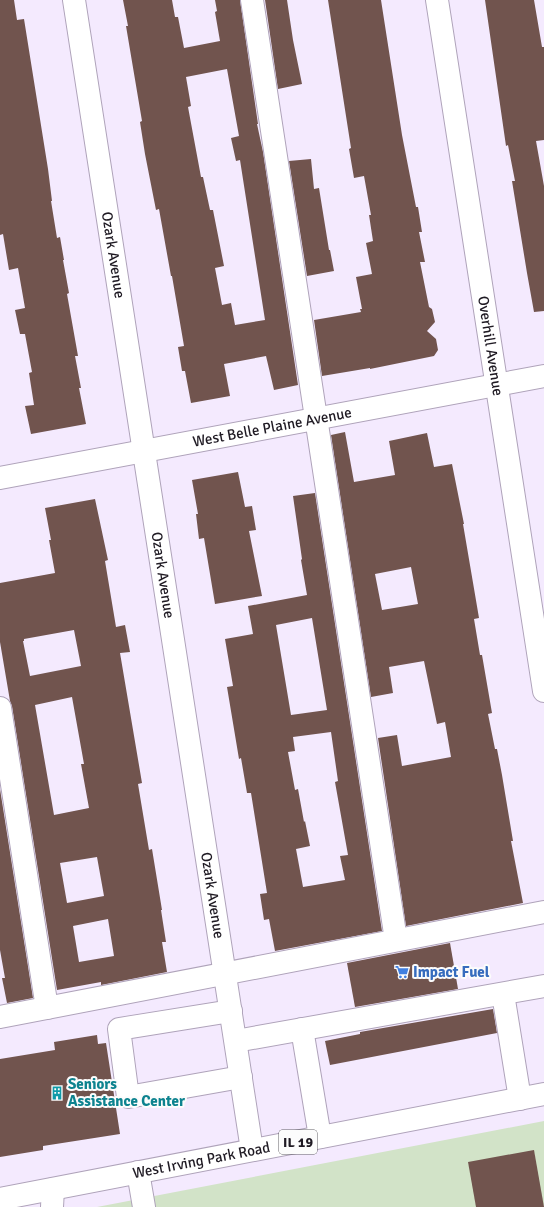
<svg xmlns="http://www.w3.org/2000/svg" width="544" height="1207" font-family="Signika,sans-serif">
<rect width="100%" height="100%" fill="#f4eafe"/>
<polygon fill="#d2e3c8" points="544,1121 544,1207 97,1207"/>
<g fill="#71544e" fill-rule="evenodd">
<polygon points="0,0 14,0 17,20 24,19 48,169 52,201 51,201 57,238 60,237 64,260 63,260 69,293 67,294 78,356 75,356 81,388 79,388 86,424 31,434 25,406 34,405 29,373 32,372 25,334 20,334 15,310 25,308 18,268 9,270 3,234 0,235"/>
<path d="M123 0H172L175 17H178L184 48 220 41 215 12 217 11 215 0H240L258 124H257L263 152 298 385 274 390 266 356 224 364 230 396 191 403 185 371H182L178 347 184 346 172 276H171L159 209 156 210 145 154 140 122 142 121 126 26H128ZM227 69 239 136 231 138 236 161 240 160 265 320 235 325 231 303 222 305 215 268 224 266 213 210H210L203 177H201L188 107 191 106 186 77Z"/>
<polygon points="265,0 287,0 293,40 302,84 278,89"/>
<polygon points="328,0 381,0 402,135 416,207 418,207 422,232 419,232 425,262 420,262 429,307 432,309 435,322 427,331 436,339 438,350 434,356 370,369 370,368 322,376 314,320 361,312 360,309 362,309 356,277 372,274 366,243 373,241 369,215 371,215 364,176 354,178 349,149 351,148 346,116"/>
<polygon points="485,0 534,0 542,47 544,47 544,140 536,141 544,186 544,311 534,312 527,273 512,181 515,181 508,145 506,146"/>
<polygon points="311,159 314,189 319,188 329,250 330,250 334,271 307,276 289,161"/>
<path d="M345 432 354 482 395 475 389 441 427 433 434 467 452 464 464 524H463L479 618 474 619 480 655H482L492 713 488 714 495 749H497L502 775 513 841H511L523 903 406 926 378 738 397 735 402 766 451 757 445 722 437 724 424 661 389 667 393 693 371 697 331 435ZM411 567 418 604 382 610 375 574Z"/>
<polygon points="238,472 245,507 252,506 256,530 249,531 262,596 215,604 204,538 199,539 196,514 198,514 192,480"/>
<path d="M315 493 382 931 275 951 269 919 264 920 260 894 267 893 251 793H247L241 758 239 759 227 687 233 686 225 639 253 634 248 606 307 595 301 560 302 559 293 496ZM312 618 327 710 291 715 276 625ZM331 732 338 781 335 782 348 855 340 856 345 880 303 887 296 849 310 846 305 821 304 822 298 789 295 790 288 752 295 751 293 737Z"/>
<path d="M95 499 108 560 105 561 116 627 125 625 130 652 120 653 142 783 138 784 149 850 152 849 162 910H161L166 942H162L167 972 101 985V982L57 990 12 706 10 701 0 642V583L55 573 49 540H51L45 508ZM74 630 81 666 30 676 23 641H24V639ZM72 697 84 764H81L89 808 54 815 35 705ZM97 857 104 896 67 903 60 863ZM108 919 114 956 79 962 73 926Z"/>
<polygon points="0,789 33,998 7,1003 2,978 5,978 0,950"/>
<polygon points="450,943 458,989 355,1007 347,963"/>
<polygon points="493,1009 497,1033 330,1065 325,1041 360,1034 360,1032"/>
<polygon points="97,1035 98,1044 106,1043 120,1134 43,1146 43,1150 0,1157 0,1059 55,1050 54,1042"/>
<polygon points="534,1150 544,1207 476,1207 468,1162"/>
</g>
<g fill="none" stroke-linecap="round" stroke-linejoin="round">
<g stroke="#afa3ba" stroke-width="24">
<g id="minor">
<path id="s1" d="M74 0 252 1150"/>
<polyline points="252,0 396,940"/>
<path id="s2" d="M437 0 544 691"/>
<path id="s3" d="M0 478 544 376"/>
<polyline points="0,708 47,1008"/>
<polyline points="503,994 520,1099"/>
<polyline points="231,1011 119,1029 128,1097 241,1077"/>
<polyline points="0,1017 544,912"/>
<polyline points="302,1029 320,1137"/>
<polyline points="236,1041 544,986"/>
<polyline points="138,1172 144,1207"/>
<polyline points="52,1207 53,1189"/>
</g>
</g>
<g stroke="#afa3ba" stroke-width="24">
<g id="major">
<path id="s4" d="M0 1199 544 1094"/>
</g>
</g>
<use href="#minor" stroke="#fff" stroke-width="22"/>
<use href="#major" stroke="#fff" stroke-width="22"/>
</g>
<defs>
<g id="supermarket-bare" transform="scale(1.08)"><path d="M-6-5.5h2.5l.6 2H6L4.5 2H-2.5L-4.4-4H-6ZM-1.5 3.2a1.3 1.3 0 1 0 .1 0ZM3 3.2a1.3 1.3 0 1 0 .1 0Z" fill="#3f7fe0" stroke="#fcfcfc" stroke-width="2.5" paint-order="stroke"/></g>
<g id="building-bare" transform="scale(1.08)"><path d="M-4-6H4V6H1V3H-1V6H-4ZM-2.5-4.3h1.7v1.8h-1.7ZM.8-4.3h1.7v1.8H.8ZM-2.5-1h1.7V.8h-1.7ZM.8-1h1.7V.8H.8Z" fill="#0f9aa8" stroke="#fcfcfc" stroke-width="2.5" paint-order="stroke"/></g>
</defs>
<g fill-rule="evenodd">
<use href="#supermarket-bare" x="402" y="972"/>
<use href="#building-bare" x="57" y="1093"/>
</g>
<g text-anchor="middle" stroke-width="4" stroke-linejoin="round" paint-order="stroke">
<rect fill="#fcfcfc" stroke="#615e64" stroke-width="1" x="279" y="1130" width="38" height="24" rx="3"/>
<g font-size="14" font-weight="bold" fill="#1f1a23">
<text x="298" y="1147">IL 19</text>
</g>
<g font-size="15" fill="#1f1a23" stroke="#fcfcfc">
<text dy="5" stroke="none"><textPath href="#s1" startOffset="258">Ozark Avenue</textPath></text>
<text dy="5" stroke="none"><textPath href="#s2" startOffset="350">Overhill Avenue</textPath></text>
<text dy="5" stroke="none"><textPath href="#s3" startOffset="277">West Belle Plaine Avenue</textPath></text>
<text dy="5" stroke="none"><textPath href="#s1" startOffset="582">Ozark Avenue</textPath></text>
<text dy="5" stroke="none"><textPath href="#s1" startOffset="906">Ozark Avenue</textPath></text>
<text dy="5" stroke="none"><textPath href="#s4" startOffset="205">West Irving Park Road</textPath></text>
</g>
<g font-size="15" font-weight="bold" fill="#366cbe" stroke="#fcfcfc" text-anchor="start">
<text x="413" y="977">Impact Fuel</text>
</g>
<g font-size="15" font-weight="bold" fill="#0d838f" stroke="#fcfcfc" text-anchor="start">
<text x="68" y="1089">Seniors<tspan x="68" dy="17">Assistance Center</tspan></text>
</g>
</g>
</svg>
